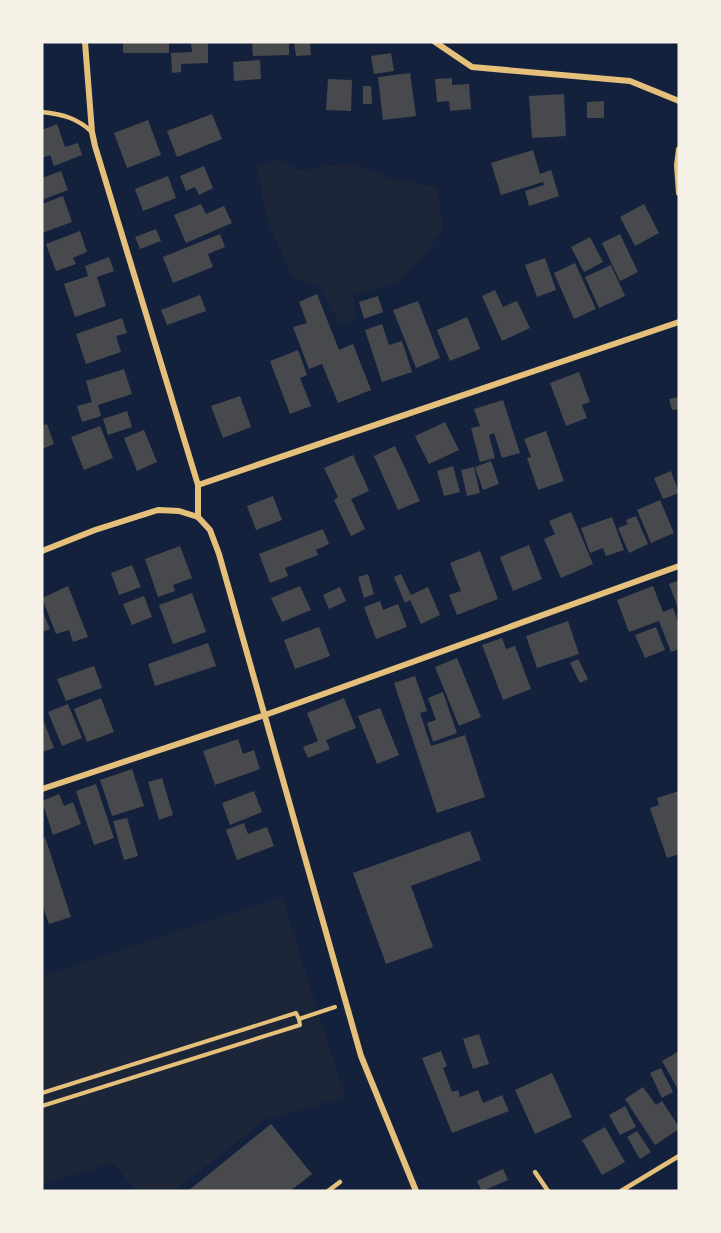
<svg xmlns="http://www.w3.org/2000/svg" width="721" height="1233" font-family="'Roboto Condensed',sans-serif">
<rect width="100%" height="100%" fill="#14213d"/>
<g fill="#1d2539">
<polygon points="275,159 299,170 351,163 396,180 437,187 443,229 425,255 397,283 354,295 356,320 339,323 321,288 293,278 269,224 256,167"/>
<polygon points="283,897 284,904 345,1097 265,1120 174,1191 136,1191 113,1163 42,1184 42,976"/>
</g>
<g fill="#48494c">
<rect x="123" y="42" width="46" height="11"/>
<polygon points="191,42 208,42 208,63 181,64 181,72 172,73 171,53 192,52"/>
<polygon points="252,42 289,42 289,55 253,56"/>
<polygon points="294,42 310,42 311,55 296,56"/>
<polygon points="391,53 394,71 374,74 371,56"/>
<polygon points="260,60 261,79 234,81 233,62"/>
<polygon points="410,73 416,116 383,120 378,77"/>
<polygon points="452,78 452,85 469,84 471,109 450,111 449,101 437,102 435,79"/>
<polygon points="328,79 352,80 351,111 326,110"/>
<polygon points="363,86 371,86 372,104 363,104"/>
<polygon points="564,94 566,136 532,138 529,96"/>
<polygon points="604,101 604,118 587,118 587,102"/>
<polygon points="212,114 222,139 177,157 167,131"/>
<polygon points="148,120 161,155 127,168 114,133"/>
<polygon points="57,124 65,147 78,143 82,155 54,166 50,155 42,158 42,130"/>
<polygon points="533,150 540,174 551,170 559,196 529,206 525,191 544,185 543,182 501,195 491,163"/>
<polygon points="204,166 213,188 199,195 195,187 186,191 180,176"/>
<polygon points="61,171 68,190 42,200 42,178"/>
<polygon points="168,176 176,198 143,211 135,189"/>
<polygon points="63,196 72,222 42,233 42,204"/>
<polygon points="201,204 206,214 224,206 232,223 186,243 174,215"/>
<polygon points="644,204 659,233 635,246 620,217"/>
<polygon points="156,229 161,241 140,249 135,237"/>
<polygon points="80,231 87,252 73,258 76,264 56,271 46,244"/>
<polygon points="220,234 225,247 208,254 213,267 173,283 163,257"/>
<polygon points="620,234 638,272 620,281 602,243"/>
<polygon points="590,237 603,262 584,272 571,247"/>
<polygon points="109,257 114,271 97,277 106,306 75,317 64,284 88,276 85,266"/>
<polygon points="545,258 556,290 537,297 525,265"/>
<polygon points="575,263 596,309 574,319 554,273"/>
<polygon points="611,265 625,296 599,308 585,277"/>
<polygon points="495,290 503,307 517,301 530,328 502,341 482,296"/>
<polygon points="317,294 339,350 353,344 371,390 338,403 322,364 309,369 293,327 307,323 299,302"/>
<polygon points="200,295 206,311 167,325 161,310"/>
<polygon points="378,296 383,312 364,319 359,302"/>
<polygon points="418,301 440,358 416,368 393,310"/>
<polygon points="467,317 480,349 450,361 437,330"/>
<polygon points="122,318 127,333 116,336 121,352 86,364 76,334"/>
<polygon points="382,324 389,345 402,341 412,372 382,382 365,330"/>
<polygon points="298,350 307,375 300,378 311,406 290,414 270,361"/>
<polygon points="124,369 132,394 98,405 101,416 82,422 77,406 92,402 86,381"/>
<polygon points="579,372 590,402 582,405 587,418 566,426 550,383"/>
<polygon points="240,396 251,427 223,438 211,406"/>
<polygon points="679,397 679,409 672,410 669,399"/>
<polygon points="503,400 520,453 502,458 494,433 489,435 495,458 480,462 471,428 480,426 474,409"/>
<polygon points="127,411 132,427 108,435 103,419"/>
<polygon points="445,422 459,450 429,464 415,436"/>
<polygon points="47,424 54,444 42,449 42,426"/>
<polygon points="100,426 113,458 84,470 71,437"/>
<polygon points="144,430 157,462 137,471 124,438"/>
<polygon points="546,431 564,481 538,490 527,458 531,457 524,439"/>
<polygon points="395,446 420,501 398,510 374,456"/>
<polygon points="353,455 369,491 351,499 365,529 351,536 334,500 338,497 324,468"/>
<polygon points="491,461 499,484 483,490 475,467"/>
<polygon points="453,466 460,492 444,496 437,471"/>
<polygon points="474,467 480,493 467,496 461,470"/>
<polygon points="671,471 679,493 663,499 654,478"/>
<polygon points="273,496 282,520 256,530 247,506"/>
<polygon points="660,500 674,533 651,543 637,510"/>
<polygon points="571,512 593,564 561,578 544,539 555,534 549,521"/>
<polygon points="636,516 648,544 629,553 618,528 628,524 626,520"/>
<polygon points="612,517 624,550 606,556 603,548 590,553 581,528"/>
<polygon points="323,529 329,544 316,550 318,555 285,568 288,576 270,583 259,554"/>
<polygon points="529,545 542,579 513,591 500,557"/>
<polygon points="180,546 192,578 173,585 175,591 158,597 145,559"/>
<polygon points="480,551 498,599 457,615 449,595 461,591 450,563"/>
<polygon points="132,565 141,587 119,595 111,573"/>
<polygon points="368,574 374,594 364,598 358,577"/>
<polygon points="401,574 411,595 428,587 440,615 421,624 410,600 405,603 394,577"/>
<polygon points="679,580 679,611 669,584"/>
<polygon points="68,586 88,637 73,642 69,630 56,634 42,598"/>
<polygon points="300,586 311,610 282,622 271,598"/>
<polygon points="653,586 663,612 673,608 679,625 679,649 671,652 659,621 629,632 617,600"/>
<polygon points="340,587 346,601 329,609 323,595"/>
<polygon points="192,593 206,632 173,644 159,605"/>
<polygon points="144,596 152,617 132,625 123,604"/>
<polygon points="380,601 383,610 398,604 407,627 376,639 364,607"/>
<polygon points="42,610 50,629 42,632"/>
<polygon points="568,621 579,654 537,668 526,636"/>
<polygon points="319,627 330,656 295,669 284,640"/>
<polygon points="656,627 665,650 645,658 635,635"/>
<polygon points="502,638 506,649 515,646 531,689 503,700 482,645"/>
<polygon points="208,643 216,666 155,686 148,664"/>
<polygon points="457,658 481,717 459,726 435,667"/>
<polygon points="578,659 588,679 580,683 570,663"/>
<polygon points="94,666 102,688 66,701 57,679"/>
<polygon points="415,676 427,711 420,713 431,746 465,735 485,797 437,813 394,683"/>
<polygon points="443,692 457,733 433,742 427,723 436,720 428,698"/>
<polygon points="101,698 114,732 87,742 74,709"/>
<polygon points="344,698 356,728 326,740 330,749 308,758 303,747 318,741 307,713"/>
<polygon points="68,704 82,738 62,746 48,712"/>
<polygon points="380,708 399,755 377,764 358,716"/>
<polygon points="42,717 54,748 42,752"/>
<polygon points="238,739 243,754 254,750 260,769 215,785 203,751"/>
<polygon points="132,769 144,806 112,816 100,780"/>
<polygon points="162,778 173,815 159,820 148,782"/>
<polygon points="96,784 114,838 94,845 76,791"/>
<polygon points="254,791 262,812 230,825 222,803"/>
<polygon points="679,791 679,854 667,858 650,808 659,805 657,798"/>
<polygon points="59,794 64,806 73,802 81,824 53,835 42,801"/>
<polygon points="127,818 138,856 124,860 113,821"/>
<polygon points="244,823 248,834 267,827 274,846 237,860 226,830"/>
<polygon points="470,831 481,860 411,886 433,947 386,964 353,873"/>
<polygon points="45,837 71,917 49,924 42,904 42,839"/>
<polygon points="479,1034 489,1064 473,1069 463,1039"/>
<polygon points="441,1051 447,1066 443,1068 452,1092 458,1090 460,1097 478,1090 483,1103 502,1095 509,1111 452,1133 422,1058"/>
<polygon points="679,1051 679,1091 662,1061"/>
<polygon points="661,1068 673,1092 662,1098 650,1073"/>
<polygon points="552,1073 572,1117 535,1134 515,1090"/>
<polygon points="643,1087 656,1105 662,1101 679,1127 679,1129 655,1145 625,1099"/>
<polygon points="625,1106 636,1127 620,1135 609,1115"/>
<polygon points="271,1124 312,1174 290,1191 188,1191"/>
<polygon points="605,1127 625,1162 602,1175 582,1140"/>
<polygon points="637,1131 651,1152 640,1159 627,1137"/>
<polygon points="503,1169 508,1180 482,1191 477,1181"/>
</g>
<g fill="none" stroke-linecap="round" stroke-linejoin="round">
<g stroke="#e5c07b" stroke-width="4">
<polyline points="299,1019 335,1007"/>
<polyline points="42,1093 296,1013 299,1019"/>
<polyline points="42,1106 300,1025 299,1019"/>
</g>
<g stroke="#e5c07b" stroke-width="4.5">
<path d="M42 112C62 114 77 118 92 132"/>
<polyline points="535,1172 548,1191"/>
<polyline points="328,1191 340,1182"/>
<polyline points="621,1191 679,1156"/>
</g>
<g stroke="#e5c07b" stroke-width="6">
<polyline points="85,42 92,132 95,146 198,485 198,517 210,530 219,554 361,1056 416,1191"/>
<polyline points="435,42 472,67 630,81 679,101"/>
<polyline points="679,149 677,165 679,193"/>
<polyline points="198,485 679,322"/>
<polyline points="42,551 95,530 158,510 179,511 198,517"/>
<polyline points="42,789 265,715 679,566"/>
</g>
</g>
<rect width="721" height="1233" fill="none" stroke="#f6f1e7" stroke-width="87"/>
</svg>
